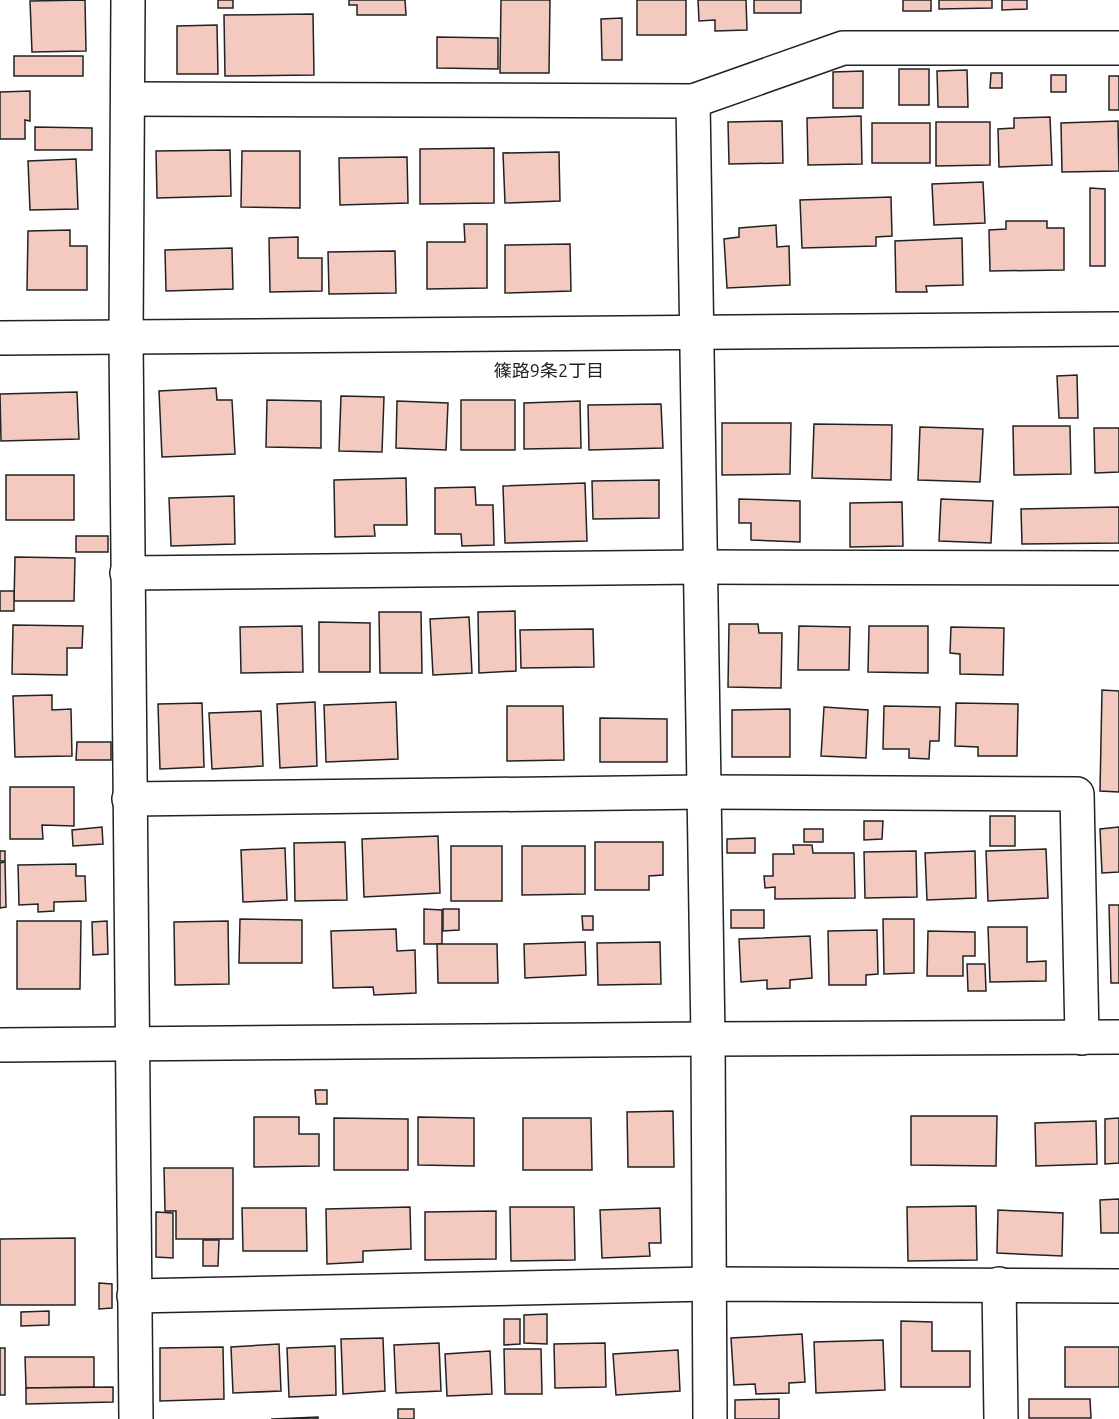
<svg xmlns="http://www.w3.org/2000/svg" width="1119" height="1419" font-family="Ubuntu,'Noto Sans JP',sans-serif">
<rect width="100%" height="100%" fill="#fff"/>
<g fill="#f3c9c0" stroke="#222" stroke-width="1.5">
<polygon points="85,0 86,51 32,52 30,1"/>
<rect x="218" y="0" width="15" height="8"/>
<polygon points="349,0 405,0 406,15 357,15 357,5 349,5"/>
<polygon points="501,0 550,0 549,73 500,73"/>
<rect x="637" y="0" width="49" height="35"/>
<polygon points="698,0 746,0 747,30 715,31 715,20 699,21"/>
<rect x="754" y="0" width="47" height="13"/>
<rect x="903" y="0" width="28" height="11"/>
<polygon points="939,0 992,0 992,8 939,9"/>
<polygon points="1002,0 1027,0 1027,9 1002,10"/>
<polygon points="313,14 314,75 225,76 224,15"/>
<polygon points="622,18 622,60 602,60 601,19"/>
<polygon points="217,25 218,74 177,74 177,26"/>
<polygon points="437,37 498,38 498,69 437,68"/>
<rect x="14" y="56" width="69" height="20"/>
<rect x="899" y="69" width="30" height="36"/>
<polygon points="967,70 968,107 938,107 937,71"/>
<polygon points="863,71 863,108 833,108 833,72"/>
<polygon points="991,73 1002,73 1002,88 990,88"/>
<rect x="1051" y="75" width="15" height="17"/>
<rect x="1109" y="76" width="10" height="34"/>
<polygon points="30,91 30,121 25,120 25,139 0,139 0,92"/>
<polygon points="861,116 862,164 808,165 807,118"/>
<polygon points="1050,117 1052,165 999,167 998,129 1014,128 1014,118"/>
<polygon points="782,121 783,163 729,164 728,122"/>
<polygon points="1118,121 1119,171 1062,172 1061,123"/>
<polygon points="936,122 990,122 990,165 936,166"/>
<rect x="872" y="123" width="58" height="40"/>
<polygon points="35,127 92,128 92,150 35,150"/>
<polygon points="494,148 494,203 420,204 420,149"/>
<polygon points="230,150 231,196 157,198 156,151"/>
<polygon points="242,151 300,151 300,208 241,207"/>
<polygon points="559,152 560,201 505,203 503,153"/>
<polygon points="407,157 408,203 340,205 339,158"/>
<polygon points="76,159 78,209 30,210 28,161"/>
<polygon points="983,182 985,223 934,225 932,184"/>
<polygon points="1090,188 1105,189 1105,266 1090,266"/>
<polygon points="891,197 892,236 876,237 876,246 802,248 800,200"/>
<polygon points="1006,221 1047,221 1047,228 1064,228 1064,270 990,271 989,230 1006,229"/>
<polygon points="464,224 487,224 487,288 427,289 427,242 465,242"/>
<polygon points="776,225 777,247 789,246 790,285 727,288 724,239 739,237 739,228"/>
<polygon points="70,230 70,246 87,246 87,290 27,290 28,231"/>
<polygon points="298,237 298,258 322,258 322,291 270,292 269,238"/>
<polygon points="962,238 963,285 926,286 927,292 896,292 895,241"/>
<polygon points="570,244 571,291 505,293 505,245"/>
<polygon points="232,248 233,289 166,291 165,250"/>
<polygon points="395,251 396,293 329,294 328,252"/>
<polygon points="1077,375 1078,418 1059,418 1057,376"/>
<polygon points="216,388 217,400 232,400 235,454 162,457 159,391"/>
<polygon points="77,392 79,439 1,441 0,394"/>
<polygon points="341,396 384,397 382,452 339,451"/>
<polygon points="267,400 321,401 321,448 266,447"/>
<rect x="461" y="400" width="54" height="50"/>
<polygon points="397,401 448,403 446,450 396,448"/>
<polygon points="580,401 581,448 524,449 524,403"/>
<polygon points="661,404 663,448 589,450 588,405"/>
<polygon points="722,423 791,423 790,474 722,475"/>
<polygon points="814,424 892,425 891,480 812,478"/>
<polygon points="1013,426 1070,426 1071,474 1014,475"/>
<polygon points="920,427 983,429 980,482 918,480"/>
<polygon points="1094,428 1119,428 1119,472 1095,473"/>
<rect x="6" y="475" width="68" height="45"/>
<polygon points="406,478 407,525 374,525 375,536 335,537 334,480"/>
<polygon points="659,480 659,518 593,519 592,481"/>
<polygon points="585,483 587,541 505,543 503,486"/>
<polygon points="475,487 476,505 493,505 494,545 462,546 461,534 435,534 435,488"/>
<polygon points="234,496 235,544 171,546 169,498"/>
<polygon points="739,499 800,501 800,542 751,540 751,523 739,523"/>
<polygon points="941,499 993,501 991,543 939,541"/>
<polygon points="902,502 903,546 850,547 850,503"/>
<polygon points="1119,507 1119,543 1022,544 1021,509"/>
<rect x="76" y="536" width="32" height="16"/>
<polygon points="15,557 75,558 74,601 14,601"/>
<rect x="0" y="591" width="14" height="20"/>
<polygon points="515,611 516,671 479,673 478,612"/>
<polygon points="379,612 421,612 422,673 380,673"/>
<polygon points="469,617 472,673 433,675 430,619"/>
<polygon points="319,622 370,623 370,672 319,672"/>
<polygon points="729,624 758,624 759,633 782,633 781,688 728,687"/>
<polygon points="13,625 83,626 82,648 67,648 67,675 12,674"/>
<polygon points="302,626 303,672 241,673 240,627"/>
<polygon points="799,626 850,627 849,670 798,670"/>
<polygon points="869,626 928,626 928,673 868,672"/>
<polygon points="951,627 1004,628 1003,675 960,674 960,654 950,653"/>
<polygon points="593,629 594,667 521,668 520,630"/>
<polygon points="1102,690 1119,691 1119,792 1100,791"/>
<polygon points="52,695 52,710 71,709 72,756 15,757 13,696"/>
<polygon points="315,702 317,766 280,768 277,704"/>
<polygon points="396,702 398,759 326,762 324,705"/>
<polygon points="202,703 204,767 160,769 158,704"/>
<polygon points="956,703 1018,704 1017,756 978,756 978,747 955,746"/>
<polygon points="507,706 563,706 564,760 507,761"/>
<polygon points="884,706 940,707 939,741 930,741 929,759 909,758 909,749 883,749"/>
<polygon points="824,707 868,710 866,758 821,756"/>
<polygon points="790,709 790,757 732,757 732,710"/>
<polygon points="261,711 263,766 212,769 209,713"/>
<polygon points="600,718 667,719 667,762 600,762"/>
<polygon points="77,742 111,742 111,760 76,760"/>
<polygon points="10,787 74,787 74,826 42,825 43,839 10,839"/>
<rect x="990" y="816" width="25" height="30"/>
<polygon points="864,821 883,821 882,839 864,840"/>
<polygon points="102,827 103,844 73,846 72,830"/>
<polygon points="1119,827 1119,872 1102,873 1100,829"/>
<rect x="804" y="829" width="19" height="13"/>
<polygon points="438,836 440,893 364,897 362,839"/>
<polygon points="755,838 755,853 727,853 727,839"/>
<polygon points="345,842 347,900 295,901 294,843"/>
<polygon points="595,842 663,842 663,875 649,876 649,890 595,890"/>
<polygon points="793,845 812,845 813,853 854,853 855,898 775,899 775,887 765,888 764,876 773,876 773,854 794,854"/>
<rect x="451" y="846" width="51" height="55"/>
<polygon points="522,846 585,846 585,894 522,895"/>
<polygon points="285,848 287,900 243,902 241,850"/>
<polygon points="1046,849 1048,898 988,901 986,851"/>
<rect x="0" y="851" width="5" height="10"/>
<polygon points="916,851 917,897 865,898 864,852"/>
<polygon points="975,851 976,898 927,900 925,853"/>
<polygon points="5,862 6,907 0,908 0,863"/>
<polygon points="76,864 76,876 85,876 86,901 54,902 54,911 38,912 38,904 19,905 18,865"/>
<polygon points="1109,905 1119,905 1119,983 1111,983"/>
<polygon points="424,909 442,910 442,944 424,944"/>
<polygon points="443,909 459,909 459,930 443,931"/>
<rect x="731" y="910" width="33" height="18"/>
<polygon points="582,916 593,916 593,930 583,930"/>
<polygon points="240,919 302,920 302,963 239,963"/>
<polygon points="883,919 914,919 914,973 884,974"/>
<polygon points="17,921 81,921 80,989 17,989"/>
<polygon points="107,921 108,954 93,955 92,922"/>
<polygon points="228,921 229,984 175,985 174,922"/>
<polygon points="988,927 1027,927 1027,962 1046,961 1046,981 990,982"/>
<polygon points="396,929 397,951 415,950 416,993 374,995 373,987 333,988 331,931"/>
<polygon points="877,930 878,974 866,975 866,985 829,985 828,931"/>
<polygon points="928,931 975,932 975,956 963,956 963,976 927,976"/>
<polygon points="810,936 812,978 790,980 790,988 767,989 767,980 741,982 739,939"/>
<polygon points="585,942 586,975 525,978 524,944"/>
<polygon points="660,942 661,984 598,985 597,943"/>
<polygon points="437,944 497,944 498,983 438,983"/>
<polygon points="967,964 985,964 986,991 968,991"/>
<polygon points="315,1090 327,1090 327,1104 316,1104"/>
<polygon points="673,1111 674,1167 628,1167 627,1112"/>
<polygon points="911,1116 997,1116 996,1166 911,1165"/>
<polygon points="254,1117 299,1117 299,1134 319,1134 319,1166 254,1167"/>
<polygon points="418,1117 474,1118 474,1166 418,1165"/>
<polygon points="334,1118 408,1119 408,1170 334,1170"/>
<polygon points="523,1118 591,1118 592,1170 523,1170"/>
<polygon points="1119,1118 1119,1163 1105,1164 1105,1119"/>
<polygon points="1096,1121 1097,1164 1036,1166 1035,1123"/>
<polygon points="164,1168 233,1168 233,1239 176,1239 176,1211 165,1211"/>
<polygon points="1119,1199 1119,1233 1101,1233 1100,1200"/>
<polygon points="976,1206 977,1260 908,1261 907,1207"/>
<polygon points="410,1207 411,1249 363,1251 363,1262 327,1264 326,1209"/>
<polygon points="510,1207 574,1207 575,1260 511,1261"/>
<polygon points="242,1208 306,1208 307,1251 243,1251"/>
<polygon points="660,1208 661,1243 649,1243 650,1256 602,1258 600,1210"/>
<polygon points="998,1210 1063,1213 1062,1256 997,1253"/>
<polygon points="496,1211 496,1259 425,1260 425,1212"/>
<polygon points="156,1212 173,1213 173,1258 156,1257"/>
<polygon points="75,1238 75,1305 0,1305 0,1239"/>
<polygon points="203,1240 219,1240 218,1266 203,1266"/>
<polygon points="99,1283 112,1284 112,1308 99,1309"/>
<polygon points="49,1311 49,1325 21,1326 21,1312"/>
<polygon points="547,1314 547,1344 524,1343 524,1315"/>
<polygon points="504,1319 520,1319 520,1344 504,1345"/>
<polygon points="901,1321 932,1322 932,1351 970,1351 970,1387 901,1387"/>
<polygon points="802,1334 805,1382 789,1383 789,1393 756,1394 755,1384 734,1385 731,1338"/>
<polygon points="383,1338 385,1391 343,1394 341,1339"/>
<polygon points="883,1340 885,1390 816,1393 814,1342"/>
<polygon points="439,1343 441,1391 396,1393 394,1345"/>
<polygon points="605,1343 606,1387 555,1388 554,1344"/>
<polygon points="279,1344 281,1391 233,1393 231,1347"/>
<polygon points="335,1346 336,1395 289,1397 287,1348"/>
<polygon points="223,1347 224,1399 160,1401 160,1348"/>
<rect x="1065" y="1347" width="54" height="40"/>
<rect x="0" y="1348" width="5" height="47"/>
<polygon points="504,1349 541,1349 542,1394 505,1394"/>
<polygon points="678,1350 680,1391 616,1395 613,1354"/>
<polygon points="490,1351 492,1394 447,1396 445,1354"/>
<polygon points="25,1357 94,1357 94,1387 26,1388"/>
<polygon points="113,1387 113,1402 26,1404 26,1388"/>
<polygon points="779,1399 779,1419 735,1419 735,1400"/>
<polygon points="1029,1399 1090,1399 1091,1418 1029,1418"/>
<rect x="398" y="1409" width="16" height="10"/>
<polygon points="318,1417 318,1419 271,1419"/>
</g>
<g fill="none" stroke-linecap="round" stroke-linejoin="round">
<g stroke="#222" stroke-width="36">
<g id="minor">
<polyline points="128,0 126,338 136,1419"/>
<polyline points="128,99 693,101 843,48 1119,48"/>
<polyline points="693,101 708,1039 710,1419"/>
<polyline points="0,338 1119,329"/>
<polyline points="127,573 701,567 1119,568"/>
<polyline points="129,799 704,792 1077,794 1082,1038"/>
<polyline points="0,1045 708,1039 1119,1037"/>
<polyline points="999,1284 1001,1419"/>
<polyline points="134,1296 709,1284 1119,1286"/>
</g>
</g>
<use href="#minor" stroke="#fff" stroke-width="33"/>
</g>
<g text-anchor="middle" stroke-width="4.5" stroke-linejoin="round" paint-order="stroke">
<g font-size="18" fill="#222" stroke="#fff">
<text x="549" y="377">篠路9条2丁目</text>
</g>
</g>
</svg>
